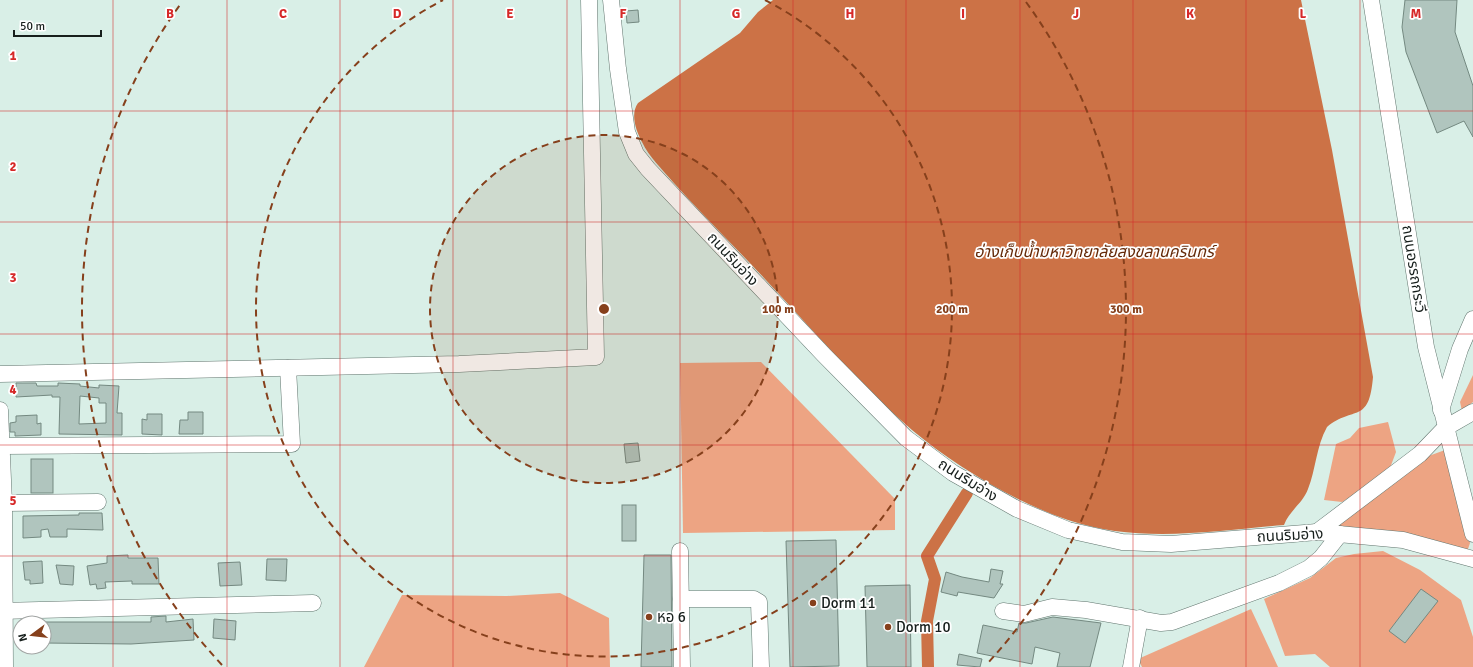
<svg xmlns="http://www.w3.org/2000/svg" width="1473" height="667" font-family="Signika,'Noto Sans Thai',sans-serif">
<rect width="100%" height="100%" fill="#d9efe7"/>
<g fill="#eda483">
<polygon points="761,362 895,499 895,530 683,533 680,363"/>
<polygon points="1473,375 1473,402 1462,411 1460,402"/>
<polygon points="1388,422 1396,452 1390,468 1382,478 1342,502 1324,500 1336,444 1350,438 1359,428"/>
<polygon points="1445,450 1470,543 1468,549 1460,549 1331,526 1426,457"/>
<polygon points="1383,551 1420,570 1461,600 1473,637 1473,667 1330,667 1315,654 1285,656 1264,599 1310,578 1336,558 1354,554"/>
<polygon points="560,593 609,618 610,667 364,667 402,595 507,596"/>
<polygon points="1251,609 1278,667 1142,667 1138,659"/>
</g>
<path fill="#cc7246" d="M773 0H1301L1332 150 1373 377C1369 425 1354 405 1327 427 1316 447 1316 469 1308 489 1303 503 1289 511 1284 525 1213 531 1138 544 1068 520 1015 502 955 466 912 430 853 379 802 317 748 261 723 235 697 209 673 182 662 169 649 157 642 142 636 131 630 114 638 103L740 33 758 12Z"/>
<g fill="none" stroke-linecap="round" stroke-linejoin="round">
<polyline stroke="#cc7246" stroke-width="12" points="928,667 927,621 935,579 927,556 967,493"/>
</g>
<g fill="#b0c5be" stroke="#748981" fill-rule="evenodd">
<polygon points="1405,0 1457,0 1455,32 1473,86 1473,137 1464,121 1437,133 1406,52 1402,27"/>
<polygon points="638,10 639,22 627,23 626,11"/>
<path d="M16 383H36L37 386H58V383L80 384V386L99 388V385L119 386 117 413H122V435L59 434 60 397H52V395L16 397ZM80 396 99 398V403H106V423L79 424Z"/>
<polygon points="188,412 203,412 203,434 179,434 180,420 188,420"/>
<polygon points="147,414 162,414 162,435 142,434 142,419 147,420"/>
<polygon points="37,415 37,424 41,423 41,435 15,436 15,432 10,432 10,423 16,422 16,416"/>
<polygon points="638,443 640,461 626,463 624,444"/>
<rect x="31" y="459" width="22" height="34"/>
<rect x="622" y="505" width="14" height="36"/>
<polygon points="79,513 102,513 103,530 67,529 67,537 50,537 48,529 41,530 41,537 23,538 23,516 79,515"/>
<polygon points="836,540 839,666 790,667 786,541"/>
<polygon points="128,555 128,558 158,558 159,584 132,584 132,581 105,582 106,588 97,589 96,584 90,585 87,566 107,563 107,556"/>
<polygon points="644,555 671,555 672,667 641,667"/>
<polygon points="267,559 287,559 286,581 266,580"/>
<polygon points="42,561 43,583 30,584 30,580 25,580 23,562"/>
<polygon points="240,562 242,585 220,586 218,563"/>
<polygon points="56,565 74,566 73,585 60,584"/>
<polygon points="991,569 1003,571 1000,584 1003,584 994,598 958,592 957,596 941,592 946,572 962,577 989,582"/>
<polygon points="910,585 911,667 867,667 865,586"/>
<polygon points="1421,589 1438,601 1405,643 1389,631"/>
<polygon points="166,616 166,622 193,619 194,640 131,644 44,643 44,622 151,622 151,617"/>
<polygon points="1053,617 1101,623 1090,667 1057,667 1060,653 1035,647 1032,664 977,653 983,625 1017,632 1019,623 1026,623"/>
<polygon points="214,619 236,621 235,640 213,638"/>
<polygon points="959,654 982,659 980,667 957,665"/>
</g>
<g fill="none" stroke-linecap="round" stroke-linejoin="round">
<g stroke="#61756e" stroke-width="17">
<g id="minor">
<polyline points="611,0 618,69 627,132 636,154 648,169 824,355 906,438 953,473 1017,509 1068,530 1122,542 1171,544 1317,532 1403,540 1473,559"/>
<polyline points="1371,0 1426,347 1473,534"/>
<polyline points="0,374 459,364 596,357 589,0"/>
<polyline points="0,410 4,503 5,667"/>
<polyline points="1441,410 1460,349 1473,319"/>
<polyline points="2,446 292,444 288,368"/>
<polyline points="4,503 98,502"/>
<polyline points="1317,532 1420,454 1445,428 1473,412"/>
<polyline points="680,551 682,667"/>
<polyline points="681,599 754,599 759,602 761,667"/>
<polyline points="0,611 313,603"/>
<polyline points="1003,611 1024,614 1052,607 1086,610 1161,623 1172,622 1279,583 1309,568 1321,558 1340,534"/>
<polyline points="1131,667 1140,618"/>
</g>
</g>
<use href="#minor" stroke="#fff" stroke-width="16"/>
</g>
<path fill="none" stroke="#d62828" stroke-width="1" stroke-opacity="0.55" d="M113 0V667M227 0V667M340 0V667M453 0V667M567 0V667M680 0V667M793 0V667M906 0V667M1020 0V667M1133 0V667M1246 0V667M1360 0V667M0 111H1473M0 222H1473M0 334H1473M0 445H1473M0 556H1473"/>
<circle cx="604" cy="309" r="174" fill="#86401c" fill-opacity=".12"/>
<g fill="none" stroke="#86401c" stroke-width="2" stroke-dasharray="7 5">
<circle cx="604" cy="309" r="174"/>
<path d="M765 0A348 348 0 1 1 443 0"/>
<path d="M222 665A522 522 0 0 1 182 2M1026 2A522 522 0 0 1 986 665"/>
</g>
<g fill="#86401c" stroke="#fff" stroke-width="1.5">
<circle cx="813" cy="603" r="4"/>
<circle cx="649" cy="617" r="4"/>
<circle cx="888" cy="627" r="4"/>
</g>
<g text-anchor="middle" stroke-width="3.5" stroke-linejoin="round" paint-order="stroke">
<g font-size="15" fill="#171f1c" stroke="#fff">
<text transform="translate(733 259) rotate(47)" y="5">ถนนริมอ่าง</text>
<text transform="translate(1414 269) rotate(81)" y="5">ถนนอรรถกระวี</text>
<text transform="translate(968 480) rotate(32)" y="5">ถนนริมอ่าง</text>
<text transform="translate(1290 535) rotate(-3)" y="5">ถนนริมอ่าง</text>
</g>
<g font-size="15" fill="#171f1c" stroke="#fff" text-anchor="start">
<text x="821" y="608">Dorm 11</text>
<text x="657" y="622">หอ 6</text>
<text x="896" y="632">Dorm 10</text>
</g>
<g font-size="16" font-style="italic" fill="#652a09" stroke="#fff">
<text x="1094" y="257">อ่างเก็บน้ำมหาวิทยาลัยสงขลานครินทร์</text>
</g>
</g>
<g font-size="13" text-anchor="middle" font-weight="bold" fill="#d62828" stroke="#fff" stroke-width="3.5" stroke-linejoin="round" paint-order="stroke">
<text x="170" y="18">B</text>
<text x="283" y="18">C</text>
<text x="397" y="18">D</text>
<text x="510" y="18">E</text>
<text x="623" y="18">F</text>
<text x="736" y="18">G</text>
<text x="850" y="18">H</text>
<text x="963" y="18">I</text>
<text x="1076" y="18">J</text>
<text x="1190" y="18">K</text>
<text x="1303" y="18">L</text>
<text x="1416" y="18">M</text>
<text x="13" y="60">1</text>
<text x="13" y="171">2</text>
<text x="13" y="282">3</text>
<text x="13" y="394">4</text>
<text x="13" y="505">5</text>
</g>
<circle cx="604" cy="309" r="6" fill="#86401c" stroke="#fff" stroke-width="2"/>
<g font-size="12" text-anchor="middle" font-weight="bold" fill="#86401c" stroke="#fff" stroke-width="3.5" stroke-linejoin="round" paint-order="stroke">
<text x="778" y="313">100 m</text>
<text x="952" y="313">200 m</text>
<text x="1126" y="313">300 m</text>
</g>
<g transform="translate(32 635) rotate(255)"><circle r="19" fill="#ffffff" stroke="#a2a5a4"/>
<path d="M0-3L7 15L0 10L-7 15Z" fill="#86401c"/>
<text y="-6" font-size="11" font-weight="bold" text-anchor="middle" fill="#171f1c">N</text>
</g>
<path d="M14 30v6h87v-6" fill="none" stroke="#171f1c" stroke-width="2"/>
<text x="20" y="30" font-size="12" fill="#171f1c" stroke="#ffffff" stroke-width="3" paint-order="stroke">50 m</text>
</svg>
